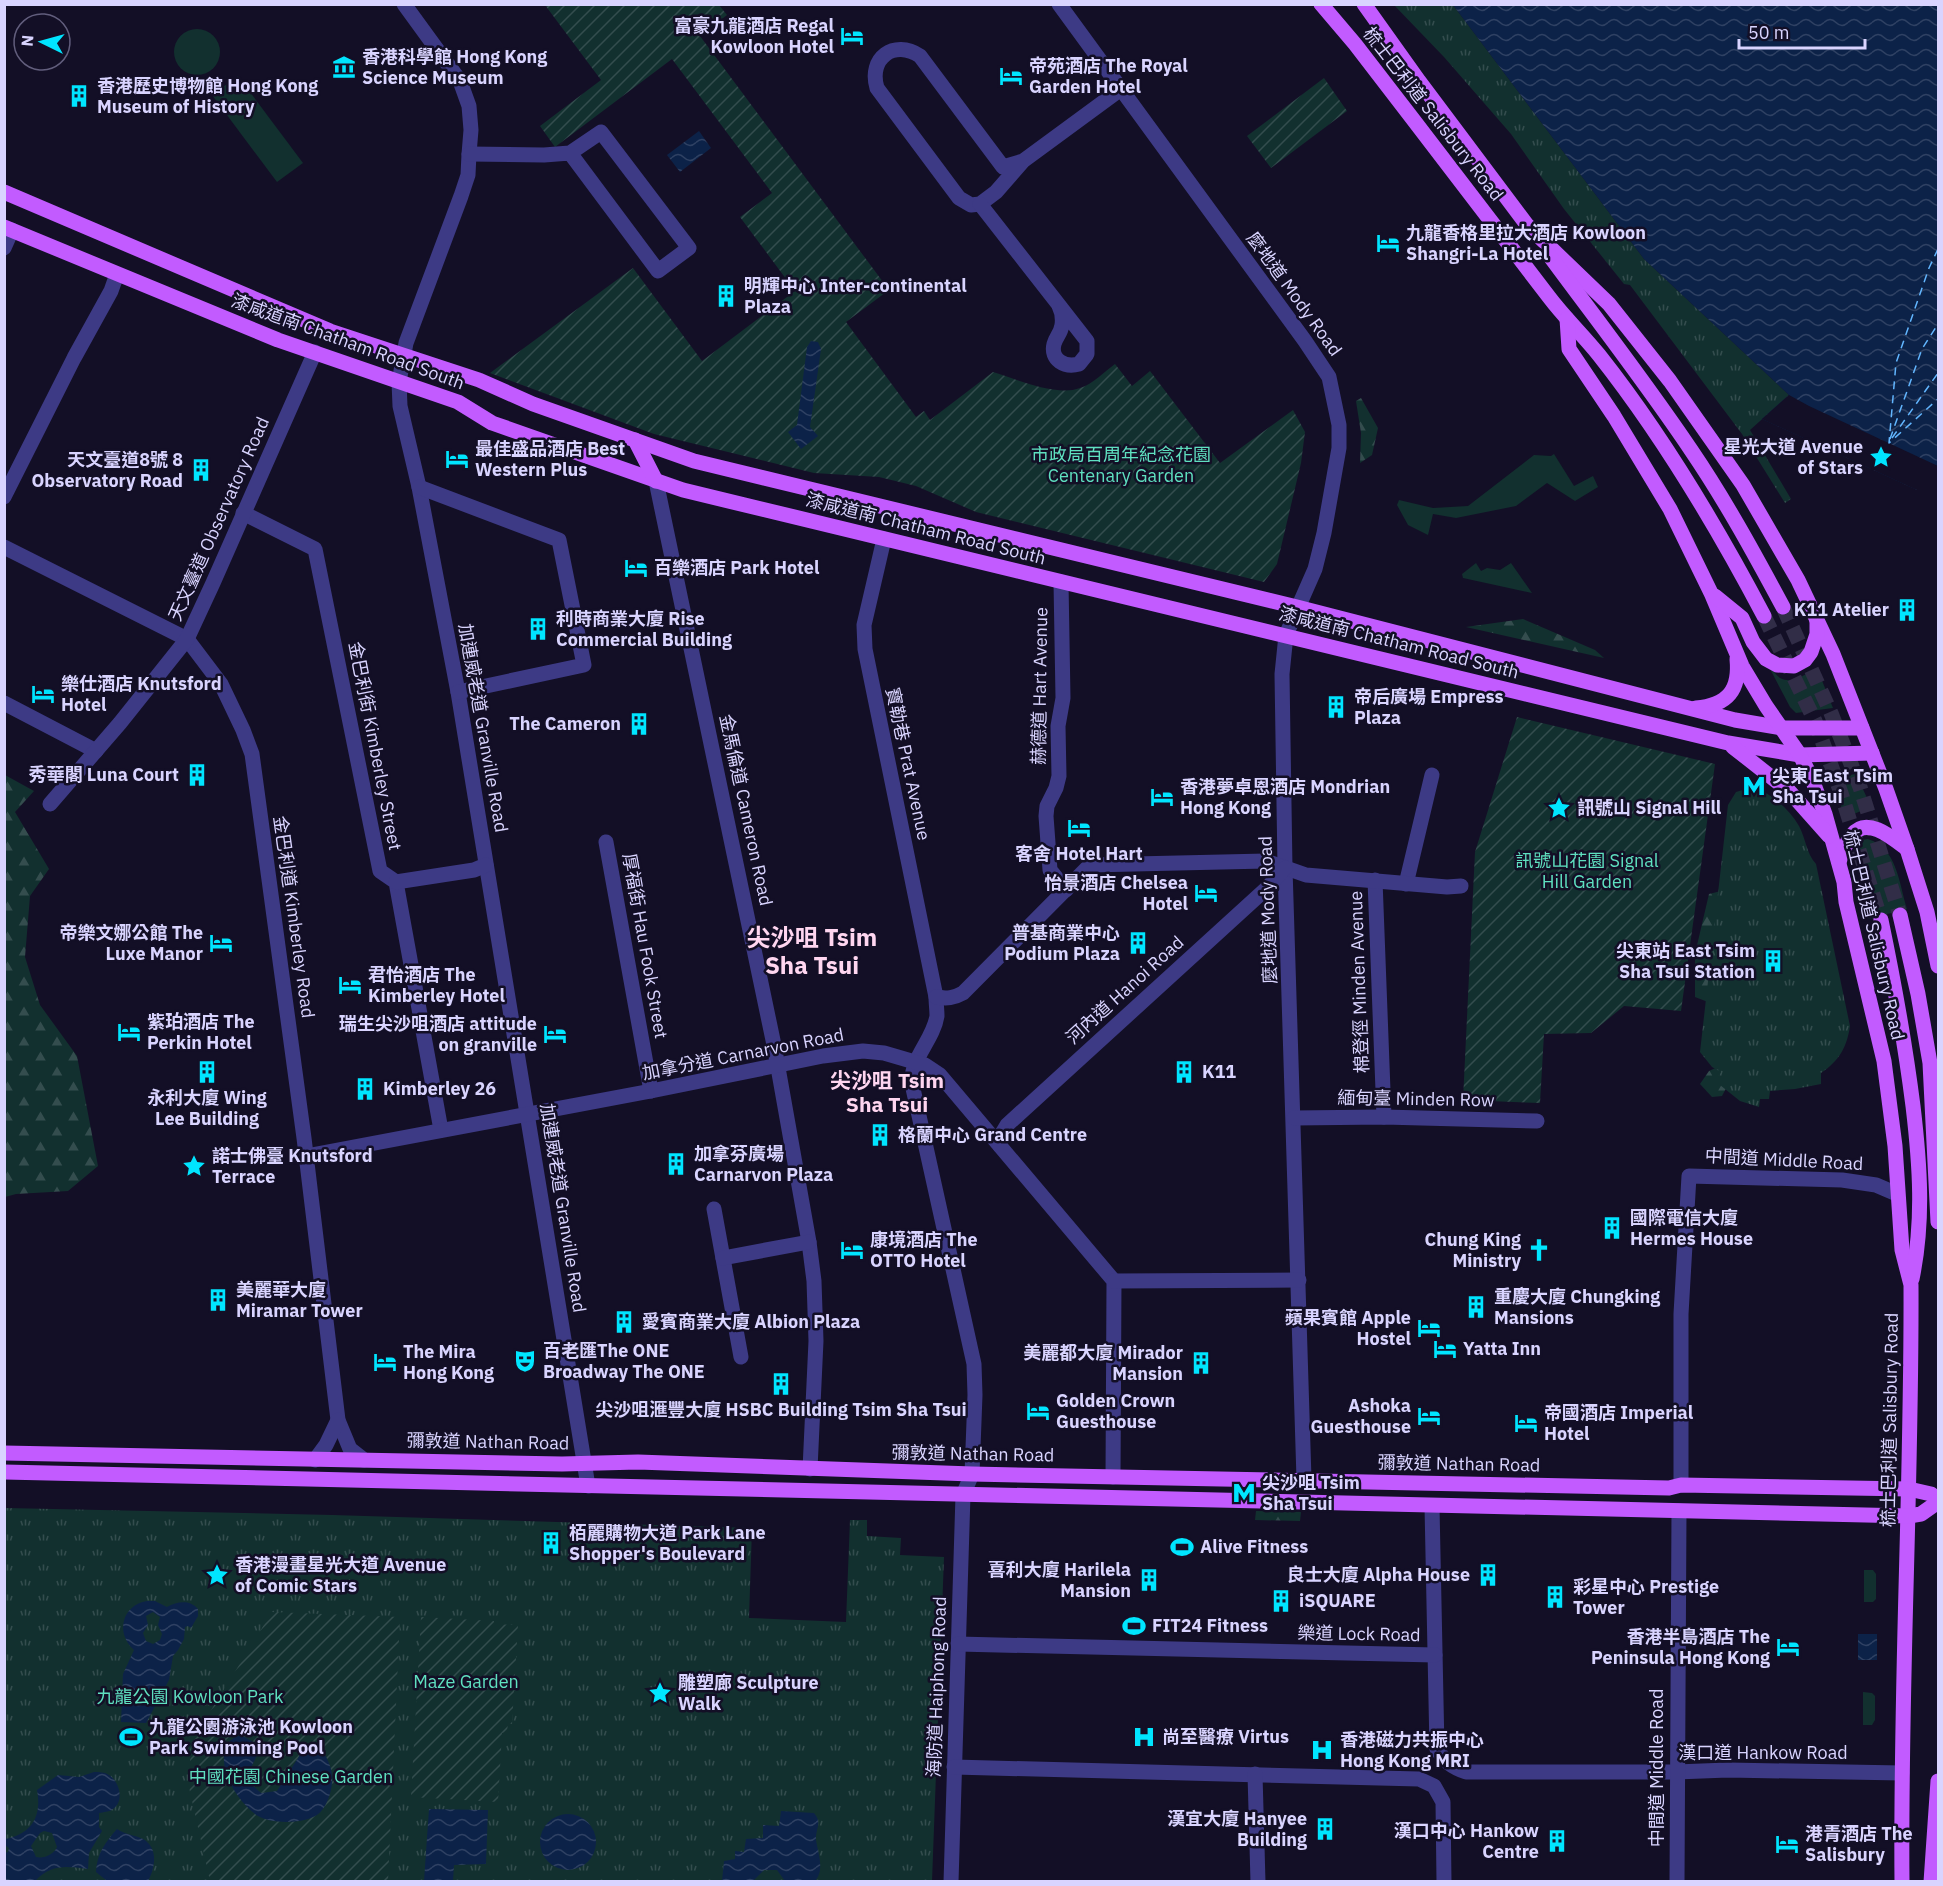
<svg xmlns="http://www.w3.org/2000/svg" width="1943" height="1886" font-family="'IBM Plex Sans','Noto Sans TC',sans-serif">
<defs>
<pattern id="forest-firs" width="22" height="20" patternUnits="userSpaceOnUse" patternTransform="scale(1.5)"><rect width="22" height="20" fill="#12302f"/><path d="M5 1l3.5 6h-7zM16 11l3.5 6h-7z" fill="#344d4e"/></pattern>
<pattern id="park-tufts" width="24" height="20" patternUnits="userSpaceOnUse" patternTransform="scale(1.5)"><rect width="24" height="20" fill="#12302f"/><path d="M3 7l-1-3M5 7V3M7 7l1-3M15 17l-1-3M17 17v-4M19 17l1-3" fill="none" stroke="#344d4e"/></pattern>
<pattern id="garden-furrows" width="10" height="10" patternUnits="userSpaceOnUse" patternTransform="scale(1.5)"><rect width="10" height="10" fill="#12302f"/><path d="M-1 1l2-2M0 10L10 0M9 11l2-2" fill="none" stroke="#344d4e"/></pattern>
<pattern id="water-waves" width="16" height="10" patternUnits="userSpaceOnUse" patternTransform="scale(1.5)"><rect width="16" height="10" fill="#0c2248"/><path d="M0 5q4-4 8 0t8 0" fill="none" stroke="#2f4163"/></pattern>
</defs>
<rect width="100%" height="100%" fill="#130f26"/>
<g fill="#12302f">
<circle cx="197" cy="52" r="23"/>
<polygon points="238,76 303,163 277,182 212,95"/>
<polygon points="1554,454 1574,486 1593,476 1598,487 1575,501 1547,483 1516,506 1456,518 1433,514 1428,535 1408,525 1397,505 1399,500 1433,508 1468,506 1534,455 1551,456"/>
<polygon points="1476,563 1481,571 1487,568 1500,570 1511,563 1532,593 1463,578 1462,574"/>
<path d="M1769 667C1773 670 1776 675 1780 678 1794 685 1806 673 1817 668L1833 708 1796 713 1790 707Z"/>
<path d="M1856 774 1873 811H1861L1849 816 1843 815C1840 802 1836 788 1844 776Z"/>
<path d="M1868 839C1897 848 1899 883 1907 909L1868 919 1865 877 1857 849 1861 840Z"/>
<polygon points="1864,1570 1873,1570 1876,1574 1876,1599 1873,1602 1864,1602"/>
<polygon points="1863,1692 1872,1693 1875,1696 1875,1720 1872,1725 1863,1725"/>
</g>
<g fill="url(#forest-firs)">
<polygon points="1361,398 1378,428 1372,455 1360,463 1361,433 1356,401"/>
<polygon points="1523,619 1595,650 1604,658 1466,627"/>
<polygon points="5,775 34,791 15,812 49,869 30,896 25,957 40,1005 77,1056 98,1166 68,1191 16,1194 5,1197"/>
<polygon points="1729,889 1708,1002 1695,997 1695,954 1709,894"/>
<polygon points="1726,1063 1733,1075 1722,1096 1712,1097 1700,1084 1709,1071"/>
<polygon points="1256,1511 1301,1512 1300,1521 1255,1520"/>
</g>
<g fill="url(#park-tufts)">
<polygon points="1394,5 1453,5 1644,259 1789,395 1750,430 1791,499 1785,503 1742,434 1630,285 1624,284 1564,209 1511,134 1444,57"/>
<path d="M1753 787C1772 794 1789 809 1799 826 1806 839 1806 853 1816 864L1850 1026C1847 1047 1839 1061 1821 1073V1084L1795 1089 1770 1091 1769 1099H1760L1759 1107 1740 1101 1715 1081 1721 1072 1712 1067 1700 1052 1728 805 1736 792Z"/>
<polygon points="5,1508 332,1515 752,1528 749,1618 846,1622 850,1520 867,1520 867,1536 901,1538 900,1555 944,1557 932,1881 5,1882"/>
</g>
<g fill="url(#garden-furrows)">
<path d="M545 5H719L727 15 700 36 889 290 846 322 916 417 924 411 930 420 993 372C1016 379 1057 397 1080 388 1093 384 1104 372 1115 364L1132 386 1150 371 1220 463 1293 410 1305 432 1301 463 1277 564 1264 582 976 512 916 486 879 477 814 473 654 434 490 373 633 268 702 361 795 291 740 217 772 193 672 59 555 147 540 126 601 80Z"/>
<polygon points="1324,78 1347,111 1271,168 1247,136"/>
<polygon points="1517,717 1715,764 1681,1011 1624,1006 1591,1033 1544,1034 1540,1103 1463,1100 1475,852"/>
<polygon points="272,1612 400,1617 388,1881 210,1881 188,1783 192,1741"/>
<polygon points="421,1617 494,1621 494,1624 518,1625 512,1724 508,1723 507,1732 502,1733 498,1802 411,1797"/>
</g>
<g fill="url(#water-waves)" fill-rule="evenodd">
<polygon points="1453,5 1938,5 1938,503 1917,503 1917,490 1762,419 1789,395 1644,259"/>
<polygon points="699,131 711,148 680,172 667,155"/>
<polygon points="811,341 818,342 821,349 810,427 818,436 801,449 788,432 797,425 807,347"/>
<path d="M147 1601H155L167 1607C177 1602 189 1599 198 1609V1616L191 1628 188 1626 185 1627 184 1639 178 1650 173 1656 169 1680 146 1723 121 1722 123 1674 134 1650C115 1633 122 1605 147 1601ZM153 1612 160 1617 158 1625 162 1634 160 1640 153 1644 146 1641 143 1633 148 1625 146 1616Z"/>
<rect x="1858" y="1634" width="19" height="26"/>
<path d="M241 1735 253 1742 257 1755 250 1770 251 1784 261 1793 277 1791 305 1747 318 1743C324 1753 332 1765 332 1777 333 1789 327 1808 317 1815 303 1824 271 1824 258 1816 250 1811 243 1803 238 1796 231 1786 225 1775 224 1762 223 1747 226 1740 241 1735Z"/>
<path d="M94 1772C99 1772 105 1772 109 1775 119 1781 125 1801 113 1809 110 1812 103 1812 99 1813V1827L102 1831 89 1853 88 1869C66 1866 51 1864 35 1881H5V1853L8 1852 9 1848 5 1845V1839C32 1834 42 1816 37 1790L58 1775 79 1777ZM44 1831 52 1833 57 1847C54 1854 44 1859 36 1857L31 1846 40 1833Z"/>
<polygon points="429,1809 488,1810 486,1864 454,1865 453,1881 424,1881"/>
<path d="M781 1811 814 1813C823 1823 815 1829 816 1840 818 1853 825 1870 815 1881H785L777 1870H764L753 1881H722L724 1861 735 1859V1851L744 1852 746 1839 763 1838V1825L779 1826Z"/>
<circle cx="568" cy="1842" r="28"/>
<path d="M117 1829C126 1835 135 1835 143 1839 159 1848 155 1869 148 1881H107L96 1872C97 1853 105 1843 117 1829Z"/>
</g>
<polygon fill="#130f26" points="1789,395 1809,406 1938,466 1938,503 1917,503 1917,490 1762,419"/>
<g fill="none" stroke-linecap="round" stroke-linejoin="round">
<g stroke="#62b6ff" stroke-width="1.5" stroke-dasharray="8 6" stroke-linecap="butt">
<polyline points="1938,249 1929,268 1896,363 1889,443 1938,399"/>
<polyline points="1892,438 1938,373"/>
<polyline points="1890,439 1922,349 1938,324"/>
</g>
<g stroke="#312d47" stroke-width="15" stroke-dasharray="15 8" stroke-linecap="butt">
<polyline points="1783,607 1831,713 1860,787 1900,915"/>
<polyline points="1764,616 1815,721 1841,793 1881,920"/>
</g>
<g stroke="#3d3a85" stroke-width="15">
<polyline points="404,4 460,81 469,106 471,130 469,154 468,175 461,196 406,343 399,382 400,406 419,487 458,692 588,1486"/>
<polyline points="1059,4 1305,341 1329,377 1339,425 1339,448 1324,533 1315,569 1286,635 1282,674 1285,868 1304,1479"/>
<polyline points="469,154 544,155 570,153 601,132 689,248 658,271 570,153"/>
<path d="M1023 161 1003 167 920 56C894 39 868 58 877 88L959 198 971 205 980 204 996 192 1023 161 1121 89"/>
<path d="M980 204 1087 341V354L1079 364C1065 368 1050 360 1054 344 1056 337 1061 333 1062 325 1063 318 1062 312 1059 306"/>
<polyline points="4,248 12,230"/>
<polyline points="656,481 774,1045 809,1242 814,1281 816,1341 810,1469"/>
<polyline points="419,487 559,540 584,665 458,692"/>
<polyline points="4,497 74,358 111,291 117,274"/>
<polyline points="243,513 315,549 380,871 396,882 441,1130"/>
<path d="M884 539 864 625 865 649 936 997C936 1003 937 1010 937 1016 933 1041 910 1058 912 1084L974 1364 975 1395 972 1474 963 1495 951 1882"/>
<polyline points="4,547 187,639 221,684 243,730 252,754 304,1138 338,1420 350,1449 364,1460"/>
<polyline points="1061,582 1063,698 1058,726 1059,776 1056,788 1047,806 1046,816 1050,870 1066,890"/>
<polyline points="4,703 96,751"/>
<polyline points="50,804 120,723 187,639 213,583 315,352"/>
<polyline points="606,842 651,1091"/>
<polyline points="1375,880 1384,1117"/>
<polyline points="396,882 474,870 486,865"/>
<polyline points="1406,884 1432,775"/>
<path d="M936 997C947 999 954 998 963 993L1090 865 1266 861 1306 875 1447 887 1461 886"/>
<polyline points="1294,1118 1384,1117 1537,1121"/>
<polyline points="1000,1146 1001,1135 1007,1125 1267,888 1285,868"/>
<polyline points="306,1156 651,1091 823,1056 863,1051 884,1053 925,1065 940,1075 1114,1281 1113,1477"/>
<polyline points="714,1209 741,1357"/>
<polyline points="723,1258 809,1242"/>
<polyline points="1114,1281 1299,1280"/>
<polyline points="315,1460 326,1445 338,1420"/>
<polyline points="1681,1485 1681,1314 1689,1176 1842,1180 1876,1185 1897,1194"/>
<path d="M1432 1506 1437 1749C1445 1762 1452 1767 1466 1772H1676L1728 1770 1902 1773"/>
<polyline points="958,1644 1435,1655"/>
<polyline points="954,1767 1419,1779 1434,1786 1443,1802 1444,1882"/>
<polyline points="1255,1774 1258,1882"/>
<polyline points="1677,1882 1679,1511"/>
</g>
<g stroke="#c25bff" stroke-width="15">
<path d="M1321 4 1355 44C1420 128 1484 212 1549 297 1564 317 1583 335 1599 355 1663 436 1716 525 1764 616"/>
<polyline points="1364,4 1419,81 1527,225 1609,304 1670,381 1743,485 1798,580 1833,654 1886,789 1907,849 1927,912 1938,966"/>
<polyline points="4,192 330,331 479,380 533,404 694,461 1297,607 1735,720 1782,728 1862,728"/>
<polyline points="4,227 278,340 458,402 492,423 683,490 1728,743 1800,755 1872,753"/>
<path d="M1549 255C1597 320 1646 383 1691 450 1725 500 1754 553 1783 607"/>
<path d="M1567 319 1569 349 1614 416 1670 509 1712 595 1742 666 1766 706 1800 755 1812 779 1825 814 1844 882 1846 902 1884 1061 1895 1146 1902 1250 1911 1285C1912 1484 1900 1683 1902 1882"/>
<polyline points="635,440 656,481"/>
<polyline points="1715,596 1742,618 1753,642 1766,659 1777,665 1794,666 1805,660 1811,652 1817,634 1817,620"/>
<path d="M1696 708C1728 705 1740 690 1737 659"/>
<polyline points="1733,747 1789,791 1829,836"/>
<path d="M1839 862C1842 853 1846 842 1852 835 1867 815 1894 839 1907 849"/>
<polyline points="1900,915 1918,994 1930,1063 1938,1222"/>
<path d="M1881 920C1894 982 1905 1043 1913 1106 1920 1165 1924 1221 1912 1279"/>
<polyline points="4,1453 562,1464 638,1462 972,1474 1669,1488 1681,1485 1909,1489 1931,1494 1938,1500"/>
<polyline points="4,1472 1909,1516 1921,1514 1938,1502"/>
<polyline points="1931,1882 1938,1781"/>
</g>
</g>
<defs>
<g id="hotel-bare" transform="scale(1.8)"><path d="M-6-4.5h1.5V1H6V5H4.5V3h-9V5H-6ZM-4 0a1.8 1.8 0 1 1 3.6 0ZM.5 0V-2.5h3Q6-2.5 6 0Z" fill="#00e5ff" stroke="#130f26" stroke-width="2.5" paint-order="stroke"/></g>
<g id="museum-bare" transform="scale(1.8)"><path d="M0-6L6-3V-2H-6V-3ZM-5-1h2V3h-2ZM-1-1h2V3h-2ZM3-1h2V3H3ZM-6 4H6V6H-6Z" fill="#00e5ff" stroke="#130f26" stroke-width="2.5" paint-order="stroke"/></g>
<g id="building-bare" transform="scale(1.8)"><path d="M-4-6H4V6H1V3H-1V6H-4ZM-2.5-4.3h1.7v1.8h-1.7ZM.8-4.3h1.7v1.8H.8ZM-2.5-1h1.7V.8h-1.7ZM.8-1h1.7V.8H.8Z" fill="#00e5ff" stroke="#130f26" stroke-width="2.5" paint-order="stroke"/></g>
<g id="sight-bare" transform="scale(1.8)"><path d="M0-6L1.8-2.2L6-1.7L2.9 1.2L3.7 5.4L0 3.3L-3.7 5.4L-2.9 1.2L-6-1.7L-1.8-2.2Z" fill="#00e5ff" stroke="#130f26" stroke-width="2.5" paint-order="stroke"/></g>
<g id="metro-bare" transform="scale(1.8)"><path d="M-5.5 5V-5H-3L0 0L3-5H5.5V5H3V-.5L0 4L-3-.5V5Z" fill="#00e5ff" stroke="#130f26" stroke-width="2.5" paint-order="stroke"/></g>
<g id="church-bare" transform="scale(1.8)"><path d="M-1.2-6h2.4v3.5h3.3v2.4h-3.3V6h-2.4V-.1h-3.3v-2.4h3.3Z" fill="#00e5ff" stroke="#130f26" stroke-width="2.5" paint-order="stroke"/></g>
<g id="theatre-bare" transform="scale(1.8)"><path d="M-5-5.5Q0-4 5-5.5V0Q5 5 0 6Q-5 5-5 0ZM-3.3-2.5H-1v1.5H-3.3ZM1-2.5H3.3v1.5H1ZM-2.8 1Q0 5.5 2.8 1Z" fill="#00e5ff" stroke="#130f26" stroke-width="2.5" paint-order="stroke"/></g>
<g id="stadium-bare" transform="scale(1.8)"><path d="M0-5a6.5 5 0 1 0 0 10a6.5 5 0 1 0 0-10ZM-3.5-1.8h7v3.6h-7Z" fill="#00e5ff" stroke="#130f26" stroke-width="2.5" paint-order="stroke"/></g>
<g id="hospital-bare" transform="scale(1.8)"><path d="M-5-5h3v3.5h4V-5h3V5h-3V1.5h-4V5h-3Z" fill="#00e5ff" stroke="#130f26" stroke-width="2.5" paint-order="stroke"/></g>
</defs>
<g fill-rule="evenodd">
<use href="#hotel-bare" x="852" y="36"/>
<use href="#museum-bare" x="344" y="67"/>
<use href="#hotel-bare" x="1011" y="76"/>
<use href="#building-bare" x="79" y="96"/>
<use href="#hotel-bare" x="1388" y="243"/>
<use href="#building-bare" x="726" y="296"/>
<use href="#sight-bare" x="1881" y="457"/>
<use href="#hotel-bare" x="457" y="459"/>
<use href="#building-bare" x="201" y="470"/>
<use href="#hotel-bare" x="636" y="568"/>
<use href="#building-bare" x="1907" y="610"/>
<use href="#building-bare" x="538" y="629"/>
<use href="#hotel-bare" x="43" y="694"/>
<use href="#building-bare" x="1336" y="707"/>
<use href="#building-bare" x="639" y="724"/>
<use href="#building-bare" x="197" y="775"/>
<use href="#metro-bare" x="1754" y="786"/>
<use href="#hotel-bare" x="1162" y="797"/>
<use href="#sight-bare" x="1559" y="808"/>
<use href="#hotel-bare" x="1079" y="828"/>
<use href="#hotel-bare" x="1206" y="893"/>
<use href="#hotel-bare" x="221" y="943"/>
<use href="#building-bare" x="1138" y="943"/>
<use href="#building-bare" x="1773" y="961"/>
<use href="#hotel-bare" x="350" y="985"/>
<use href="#hotel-bare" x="129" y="1032"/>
<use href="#hotel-bare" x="555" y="1034"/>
<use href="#building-bare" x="207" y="1072"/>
<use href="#building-bare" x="1184" y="1072"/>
<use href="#building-bare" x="365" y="1089"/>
<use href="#building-bare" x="880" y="1135"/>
<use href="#building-bare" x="676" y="1164"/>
<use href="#sight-bare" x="194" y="1166"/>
<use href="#building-bare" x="1612" y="1228"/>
<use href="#hotel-bare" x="852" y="1250"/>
<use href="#church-bare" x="1539" y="1250"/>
<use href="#building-bare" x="218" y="1300"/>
<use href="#building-bare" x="1476" y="1307"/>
<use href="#building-bare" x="624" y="1322"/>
<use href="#hotel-bare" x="1429" y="1328"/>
<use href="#hotel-bare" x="1445" y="1349"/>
<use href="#theatre-bare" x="525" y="1361"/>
<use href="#hotel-bare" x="385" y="1362"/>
<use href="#building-bare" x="1201" y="1363"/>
<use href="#building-bare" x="781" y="1384"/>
<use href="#hotel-bare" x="1038" y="1411"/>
<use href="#hotel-bare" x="1429" y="1416"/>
<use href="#hotel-bare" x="1526" y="1423"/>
<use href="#metro-bare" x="1244" y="1493"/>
<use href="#building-bare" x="551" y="1543"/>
<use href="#stadium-bare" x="1182" y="1547"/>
<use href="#sight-bare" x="217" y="1575"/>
<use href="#building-bare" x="1488" y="1575"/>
<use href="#building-bare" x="1149" y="1580"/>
<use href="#building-bare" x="1555" y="1597"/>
<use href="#building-bare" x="1281" y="1601"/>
<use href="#stadium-bare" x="1134" y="1626"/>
<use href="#hotel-bare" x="1788" y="1647"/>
<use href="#sight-bare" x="660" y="1693"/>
<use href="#stadium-bare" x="131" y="1737"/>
<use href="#hospital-bare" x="1144" y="1737"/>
<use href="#hospital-bare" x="1322" y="1750"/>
<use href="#building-bare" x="1325" y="1829"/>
<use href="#building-bare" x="1557" y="1841"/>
<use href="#hotel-bare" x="1787" y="1844"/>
</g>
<g text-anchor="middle" stroke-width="5" stroke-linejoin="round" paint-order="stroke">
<g font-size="18" font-weight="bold" fill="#d9d4ff" stroke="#130f26" text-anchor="start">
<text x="834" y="32" text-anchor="end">富豪九龍酒店 Regal<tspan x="834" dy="21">Kowloon Hotel</tspan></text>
<text x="362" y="63">香港科學館 Hong Kong<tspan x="362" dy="21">Science Museum</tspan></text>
<text x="1029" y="72">帝苑酒店 The Royal<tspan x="1029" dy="21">Garden Hotel</tspan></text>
<text x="97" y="92">香港歷史博物館 Hong Kong<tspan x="97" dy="21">Museum of History</tspan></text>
<text x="1406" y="239">九龍香格里拉大酒店 Kowloon<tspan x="1406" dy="21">Shangri-La Hotel</tspan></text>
<text x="744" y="292">明輝中心 Inter-continental<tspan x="744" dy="21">Plaza</tspan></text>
<text x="1863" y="453" text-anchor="end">星光大道 Avenue<tspan x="1863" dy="21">of Stars</tspan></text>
<text x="475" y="455">最佳盛品酒店 Best<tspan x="475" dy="21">Western Plus</tspan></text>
<text x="183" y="466" text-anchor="end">天文臺道8號 8<tspan x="183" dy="21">Observatory Road</tspan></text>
<text x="654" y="574">百樂酒店 Park Hotel</text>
<text x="1889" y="616" text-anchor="end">K11 Atelier</text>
<text x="556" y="625">利時商業大廈 Rise<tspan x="556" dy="21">Commercial Building</tspan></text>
<text x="61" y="690">樂仕酒店 Knutsford<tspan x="61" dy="21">Hotel</tspan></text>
<text x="1354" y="703">帝后廣場 Empress<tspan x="1354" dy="21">Plaza</tspan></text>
<text x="621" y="730" text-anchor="end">The Cameron</text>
<text x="179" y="781" text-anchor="end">秀華閣 Luna Court</text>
<text x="1772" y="782">尖東 East Tsim<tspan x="1772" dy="21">Sha Tsui</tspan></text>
<text x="1180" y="793">香港夢卓恩酒店 Mondrian<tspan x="1180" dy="21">Hong Kong</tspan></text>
<text x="1577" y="814">訊號山 Signal Hill</text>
<text x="1079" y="860" text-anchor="middle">客舍 Hotel Hart</text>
<text x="1188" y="889" text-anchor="end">怡景酒店 Chelsea<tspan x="1188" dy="21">Hotel</tspan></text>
<text x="203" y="939" text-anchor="end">帝樂文娜公館 The<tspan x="203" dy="21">Luxe Manor</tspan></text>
<text x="1120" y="939" text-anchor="end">普基商業中心<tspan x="1120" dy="21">Podium Plaza</tspan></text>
<text x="1755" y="957" text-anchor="end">尖東站 East Tsim<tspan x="1755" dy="21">Sha Tsui Station</tspan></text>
<text x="368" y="981">君怡酒店 The<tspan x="368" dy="21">Kimberley Hotel</tspan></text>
<text x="147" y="1028">紫珀酒店 The<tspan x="147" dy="21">Perkin Hotel</tspan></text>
<text x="537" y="1030" text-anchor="end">瑞生尖沙咀酒店 attitude<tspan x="537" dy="21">on granville</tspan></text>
<text x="1202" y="1078">K11</text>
<text x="383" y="1095">Kimberley 26</text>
<text x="207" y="1104" text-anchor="middle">永利大廈 Wing<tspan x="207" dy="21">Lee Building</tspan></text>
<text x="898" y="1141">格蘭中心 Grand Centre</text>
<text x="694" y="1160">加拿芬廣場<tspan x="694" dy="21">Carnarvon Plaza</tspan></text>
<text x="212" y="1162">諾士佛臺 Knutsford<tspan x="212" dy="21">Terrace</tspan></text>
<text x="1630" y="1224">國際電信大廈<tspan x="1630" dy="21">Hermes House</tspan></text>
<text x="870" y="1246">康境酒店 The<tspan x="870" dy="21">OTTO Hotel</tspan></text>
<text x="1521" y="1246" text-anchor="end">Chung King<tspan x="1521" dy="21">Ministry</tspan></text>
<text x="236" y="1296">美麗華大廈<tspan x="236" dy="21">Miramar Tower</tspan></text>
<text x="1494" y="1303">重慶大廈 Chungking<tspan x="1494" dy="21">Mansions</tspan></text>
<text x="1411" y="1324" text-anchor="end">蘋果賓館 Apple<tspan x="1411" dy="21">Hostel</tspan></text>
<text x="642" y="1328">愛賓商業大廈 Albion Plaza</text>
<text x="1463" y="1355">Yatta Inn</text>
<text x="543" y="1357">百老匯The ONE<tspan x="543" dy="21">Broadway The ONE</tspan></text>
<text x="403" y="1358">The Mira<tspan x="403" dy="21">Hong Kong</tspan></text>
<text x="1183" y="1359" text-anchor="end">美麗都大廈 Mirador<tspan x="1183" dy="21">Mansion</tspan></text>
<text x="1056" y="1407">Golden Crown<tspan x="1056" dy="21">Guesthouse</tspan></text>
<text x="1411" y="1412" text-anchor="end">Ashoka<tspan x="1411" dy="21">Guesthouse</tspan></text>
<text x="781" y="1416" text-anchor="middle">尖沙咀滙豐大廈 HSBC Building Tsim Sha Tsui</text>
<text x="1544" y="1419">帝國酒店 Imperial<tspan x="1544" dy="21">Hotel</tspan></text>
<text x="1262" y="1489">尖沙咀 Tsim<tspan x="1262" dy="21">Sha Tsui</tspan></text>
<text x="569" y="1539">栢麗購物大道 Park Lane<tspan x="569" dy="21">Shopper's Boulevard</tspan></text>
<text x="1200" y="1553">Alive Fitness</text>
<text x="235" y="1571">香港漫畫星光大道 Avenue<tspan x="235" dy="21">of Comic Stars</tspan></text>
<text x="1131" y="1576" text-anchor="end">喜利大廈 Harilela<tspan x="1131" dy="21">Mansion</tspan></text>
<text x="1470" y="1581" text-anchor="end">良士大廈 Alpha House</text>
<text x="1573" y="1593">彩星中心 Prestige<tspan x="1573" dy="21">Tower</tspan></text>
<text x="1299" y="1607">iSQUARE</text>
<text x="1152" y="1632">FIT24 Fitness</text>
<text x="1770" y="1643" text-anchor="end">香港半島酒店 The<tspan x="1770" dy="21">Peninsula Hong Kong</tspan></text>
<text x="678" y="1689">雕塑廊 Sculpture<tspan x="678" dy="21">Walk</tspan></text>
<text x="149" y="1733">九龍公園游泳池 Kowloon<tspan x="149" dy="21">Park Swimming Pool</tspan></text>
<text x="1162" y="1743">尚至醫療 Virtus</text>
<text x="1340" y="1746">香港磁力共振中心<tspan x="1340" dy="21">Hong Kong MRI</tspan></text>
<text x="1307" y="1825" text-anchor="end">漢宜大廈 Hanyee<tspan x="1307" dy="21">Building</tspan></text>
<text x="1539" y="1837" text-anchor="end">漢口中心 Hankow<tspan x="1539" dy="21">Centre</tspan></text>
<text x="1805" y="1840">港青酒店 The<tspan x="1805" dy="21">Salisbury</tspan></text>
</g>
<g font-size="18" fill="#d9d4ff" stroke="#130f26">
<text transform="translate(1433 114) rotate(52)" y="6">梳士巴利道 Salisbury Road</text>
<text transform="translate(1294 294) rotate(54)" y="6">麼地道 Mody Road</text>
<text transform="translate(348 342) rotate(20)" y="6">漆咸道南 Chatham Road South</text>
<text transform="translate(219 519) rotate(-66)" y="6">天文臺道 Observatory Road</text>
<text transform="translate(926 529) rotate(14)" y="6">漆咸道南 Chatham Road South</text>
<text transform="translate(1399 643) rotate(14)" y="6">漆咸道南 Chatham Road South</text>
<text transform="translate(1040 686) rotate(-89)" y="6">赫德道 Hart Avenue</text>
<text transform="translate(483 728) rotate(80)" y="6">加連威老道 Granville Road</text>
<text transform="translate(375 746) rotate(79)" y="6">金巴利街 Kimberley Street</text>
<text transform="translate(908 764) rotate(78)" y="6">寶勒巷 Prat Avenue</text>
<text transform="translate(746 810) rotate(78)" y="6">金馬倫道 Cameron Road</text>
<text transform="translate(1268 910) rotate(-92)" y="6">麼地道 Mody Road</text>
<text transform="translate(294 917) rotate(82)" y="6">金巴利道 Kimberley Road</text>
<text transform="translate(1874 935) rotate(77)" y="6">梳士巴利道 Salisbury Road</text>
<text transform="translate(645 946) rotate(80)" y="6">厚福街 Hau Fook Street</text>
<text transform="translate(1359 982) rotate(-92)" y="6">棉登徑 Minden Avenue</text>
<text transform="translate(1125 990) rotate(-42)" y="6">河內道 Hanoi Road</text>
<text transform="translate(743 1054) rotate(-11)" y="6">加拿分道 Carnarvon Road</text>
<text transform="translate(1416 1099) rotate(1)" y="6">緬甸臺 Minden Row</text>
<text transform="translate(1784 1160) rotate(3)" y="6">中間道 Middle Road</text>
<text transform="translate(563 1208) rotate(81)" y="6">加連威老道 Granville Road</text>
<text transform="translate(1890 1420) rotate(-89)" y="6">梳士巴利道 Salisbury Road</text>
<text transform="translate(488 1442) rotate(1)" y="6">彌敦道 Nathan Road</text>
<text transform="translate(973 1454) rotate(1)" y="6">彌敦道 Nathan Road</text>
<text transform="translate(1459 1464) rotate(1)" y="6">彌敦道 Nathan Road</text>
<text transform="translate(1359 1634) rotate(1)" y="6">樂道 Lock Road</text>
<text transform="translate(937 1687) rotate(-88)" y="6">海防道 Haiphong Road</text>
<text x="1763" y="1759">漢口道 Hankow Road</text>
<text transform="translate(1657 1768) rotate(-90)" y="6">中間道 Middle Road</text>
</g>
<g font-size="18" fill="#5fe0c0" stroke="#130f26">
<text x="1121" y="461">市政局百周年紀念花園<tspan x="1121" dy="21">Centenary Garden</tspan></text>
<text x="1587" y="867">訊號山花園 Signal<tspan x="1587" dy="21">Hill Garden</tspan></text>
<text x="466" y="1688">Maze Garden</text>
<text x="190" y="1703">九龍公園 Kowloon Park</text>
<text x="291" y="1783">中國花園 Chinese Garden</text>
</g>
<g font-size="21" font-weight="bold" fill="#ffd6f0" stroke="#130f26">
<text x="887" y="1088">尖沙咀 Tsim<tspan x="887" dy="24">Sha Tsui</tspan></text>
</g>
<g font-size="24" font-weight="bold" fill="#ffd6f0" stroke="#130f26">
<text x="812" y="946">尖沙咀 Tsim<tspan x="812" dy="28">Sha Tsui</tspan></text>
</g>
</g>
<rect width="1943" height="1886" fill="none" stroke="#d9d4ff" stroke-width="12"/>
<g transform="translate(42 42) rotate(275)"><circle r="28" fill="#130f26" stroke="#625e7d" stroke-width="1.5"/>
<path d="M0-4.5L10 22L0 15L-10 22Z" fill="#00e5ff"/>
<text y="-9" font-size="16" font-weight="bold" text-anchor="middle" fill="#d9d4ff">N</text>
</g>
<path d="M1739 39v9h126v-9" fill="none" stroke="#d9d4ff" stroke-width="3"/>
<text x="1748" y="39" font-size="18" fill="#d9d4ff" stroke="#130f26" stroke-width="4.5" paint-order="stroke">50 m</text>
</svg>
